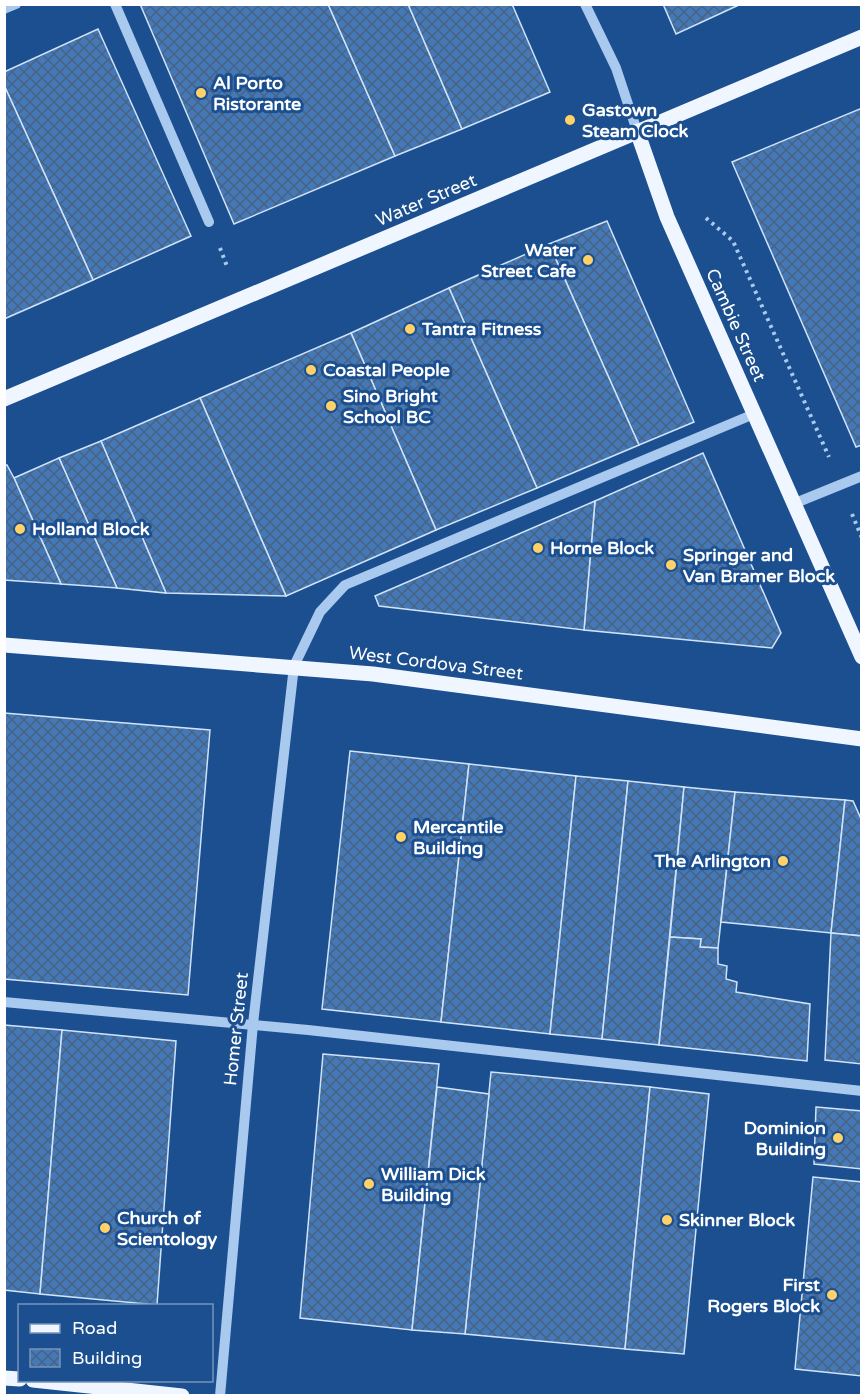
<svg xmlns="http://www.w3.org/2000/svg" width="866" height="1400" font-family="'Varela Round',sans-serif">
<defs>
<pattern id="building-cross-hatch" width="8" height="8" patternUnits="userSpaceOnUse" patternTransform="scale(1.5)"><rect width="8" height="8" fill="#4478b7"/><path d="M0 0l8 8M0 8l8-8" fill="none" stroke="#486282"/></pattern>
</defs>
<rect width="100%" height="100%" fill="#1b4f8f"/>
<g fill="url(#building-cross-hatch)" stroke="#cfe3fa" stroke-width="1.5">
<polygon points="140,4 328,4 395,156 234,224"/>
<polygon points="328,4 408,4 462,129 395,156"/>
<polygon points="408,4 512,4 550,92 462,129"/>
<polygon points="663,4 741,4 676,34"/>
<polygon points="98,29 191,236 93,280 4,85 4,72"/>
<polygon points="4,85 93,280 4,319"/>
<polygon points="862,108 862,445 856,447 732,162"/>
<polygon points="607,221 694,422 639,445 549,244"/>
<polygon points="549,244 639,445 537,488 449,288"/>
<polygon points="449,288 537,488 436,530 351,333"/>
<polygon points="351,333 436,530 286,596 200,398"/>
<polygon points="200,398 286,596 166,593 101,441"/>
<polygon points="101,441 166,593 117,588 59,458"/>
<polygon points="703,453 781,633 772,648 584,630 595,501"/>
<polygon points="59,458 117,588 61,584 14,478"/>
<polygon points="7,465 14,478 61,584 4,580 4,466"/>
<polygon points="595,501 584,630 379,606 375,596"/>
<polygon points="4,713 210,730 188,995 4,979"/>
<polygon points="350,751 469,764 441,1022 322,1009"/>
<polygon points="469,764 576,776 550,1034 441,1022"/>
<polygon points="576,776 628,781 602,1039 550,1034"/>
<polygon points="628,781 684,787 659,1045 602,1039"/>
<polygon points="684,787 735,792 718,948 700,947 701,939 670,937"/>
<polygon points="735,792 845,800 831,933 721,922"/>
<polygon points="845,800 853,801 862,821 862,936 831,933"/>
<polygon points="831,933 862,936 862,1064 825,1060"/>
<polygon points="670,937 701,939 700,947 718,948 718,964 727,966 726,979 737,982 736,992 810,1004 807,1061 659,1045"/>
<polygon points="4,1025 62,1030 40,1294 4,1290"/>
<polygon points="62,1030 176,1041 157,1305 40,1294"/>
<polygon points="323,1054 439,1064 412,1330 300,1318"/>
<polygon points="491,1072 650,1087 625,1349 465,1334"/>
<polygon points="437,1087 489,1094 465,1334 412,1330"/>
<polygon points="650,1087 709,1094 684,1354 625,1349"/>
<polygon points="816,1107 862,1111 862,1169 814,1164"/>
<polygon points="813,1177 862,1182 862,1376 795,1369"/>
</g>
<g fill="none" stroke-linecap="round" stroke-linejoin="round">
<g stroke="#a9c9ee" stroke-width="4" stroke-dasharray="3 4.5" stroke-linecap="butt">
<polyline points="706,218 733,241 829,457"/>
<polyline points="220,248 228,269"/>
<polyline points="852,514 862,538"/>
</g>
<g stroke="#a9c9ee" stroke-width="10">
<polyline points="115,4 209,222"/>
<polyline points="585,4 616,68 637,131"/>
<polyline points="4,9 16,4"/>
<polyline points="793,504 862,476"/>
<polyline points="4,1002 308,1030 862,1091"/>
<polyline points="220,1396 253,1024 294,666 320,612 345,585 754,414"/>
</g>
<g stroke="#f0f6ff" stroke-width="15">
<polyline points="637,131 667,217 862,657"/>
<polyline points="4,399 862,37"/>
<polyline points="4,645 373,674 862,739"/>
<polyline points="4,1378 20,1379"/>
<polyline points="33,1380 182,1396"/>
</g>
</g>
<g fill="#ffd166" stroke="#1b4f8f" stroke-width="2">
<circle cx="201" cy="93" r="6"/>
<circle cx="570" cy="120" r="6"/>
<circle cx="588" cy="260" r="6"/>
<circle cx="410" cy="329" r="6"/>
<circle cx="311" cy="370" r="6"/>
<circle cx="331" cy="406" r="6"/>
<circle cx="20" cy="529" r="6"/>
<circle cx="538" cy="548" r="6"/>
<circle cx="671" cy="565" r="6"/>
<circle cx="401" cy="837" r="6"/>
<circle cx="783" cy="861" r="6"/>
<circle cx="838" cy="1138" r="6"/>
<circle cx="369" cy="1184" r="6"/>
<circle cx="667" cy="1220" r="6"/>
<circle cx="105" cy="1228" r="6"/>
<circle cx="832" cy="1295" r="6"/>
</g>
<g text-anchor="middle" stroke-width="6" stroke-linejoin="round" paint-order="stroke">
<g font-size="18" font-weight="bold" fill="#fff" stroke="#1b4f8f" text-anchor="start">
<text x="213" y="89">Al Porto<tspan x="213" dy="21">Ristorante</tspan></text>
<text x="582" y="116">Gastown<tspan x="582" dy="21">Steam Clock</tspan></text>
<text x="576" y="256" text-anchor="end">Water<tspan x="576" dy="21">Street Cafe</tspan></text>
<text x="422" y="335">Tantra Fitness</text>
<text x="323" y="376">Coastal People</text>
<text x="343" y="402">Sino Bright<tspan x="343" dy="21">School BC</tspan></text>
<text x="32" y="535">Holland Block</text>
<text x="550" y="554">Horne Block</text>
<text x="683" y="561">Springer and<tspan x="683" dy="21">Van Bramer Block</tspan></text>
<text x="413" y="833">Mercantile<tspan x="413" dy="21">Building</tspan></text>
<text x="771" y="867" text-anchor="end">The Arlington</text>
<text x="826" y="1134" text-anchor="end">Dominion<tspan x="826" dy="21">Building</tspan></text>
<text x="381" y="1180">William Dick<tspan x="381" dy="21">Building</tspan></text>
<text x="117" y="1224">Church of<tspan x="117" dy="21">Scientology</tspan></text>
<text x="679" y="1226">Skinner Block</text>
<text x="820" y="1291" text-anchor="end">First<tspan x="820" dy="21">Rogers Block</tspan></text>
</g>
<g font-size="18" fill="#fff" stroke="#1b4f8f">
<text transform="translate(426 200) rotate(-23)" y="6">Water Street</text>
<text transform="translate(736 325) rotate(66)" y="6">Cambie Street</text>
<text transform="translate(436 663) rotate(7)" y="6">West Cordova Street</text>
<text transform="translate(236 1029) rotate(-84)" y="6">Homer Street</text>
</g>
</g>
<rect width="866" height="1400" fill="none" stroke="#ffffff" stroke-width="12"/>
<rect x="18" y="1304" width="195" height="78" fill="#1b4f8f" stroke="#7695bc" stroke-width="1.5"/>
<rect x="30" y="1324" width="30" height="9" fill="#f0f6ff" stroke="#7695bc" stroke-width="1.5"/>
<text x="72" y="1334" font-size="18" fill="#ffffff">Road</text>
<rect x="30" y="1349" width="30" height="18" fill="url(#building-cross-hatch)" stroke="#7695bc" stroke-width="1.5"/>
<text x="72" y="1364" font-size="18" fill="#ffffff">Building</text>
</svg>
